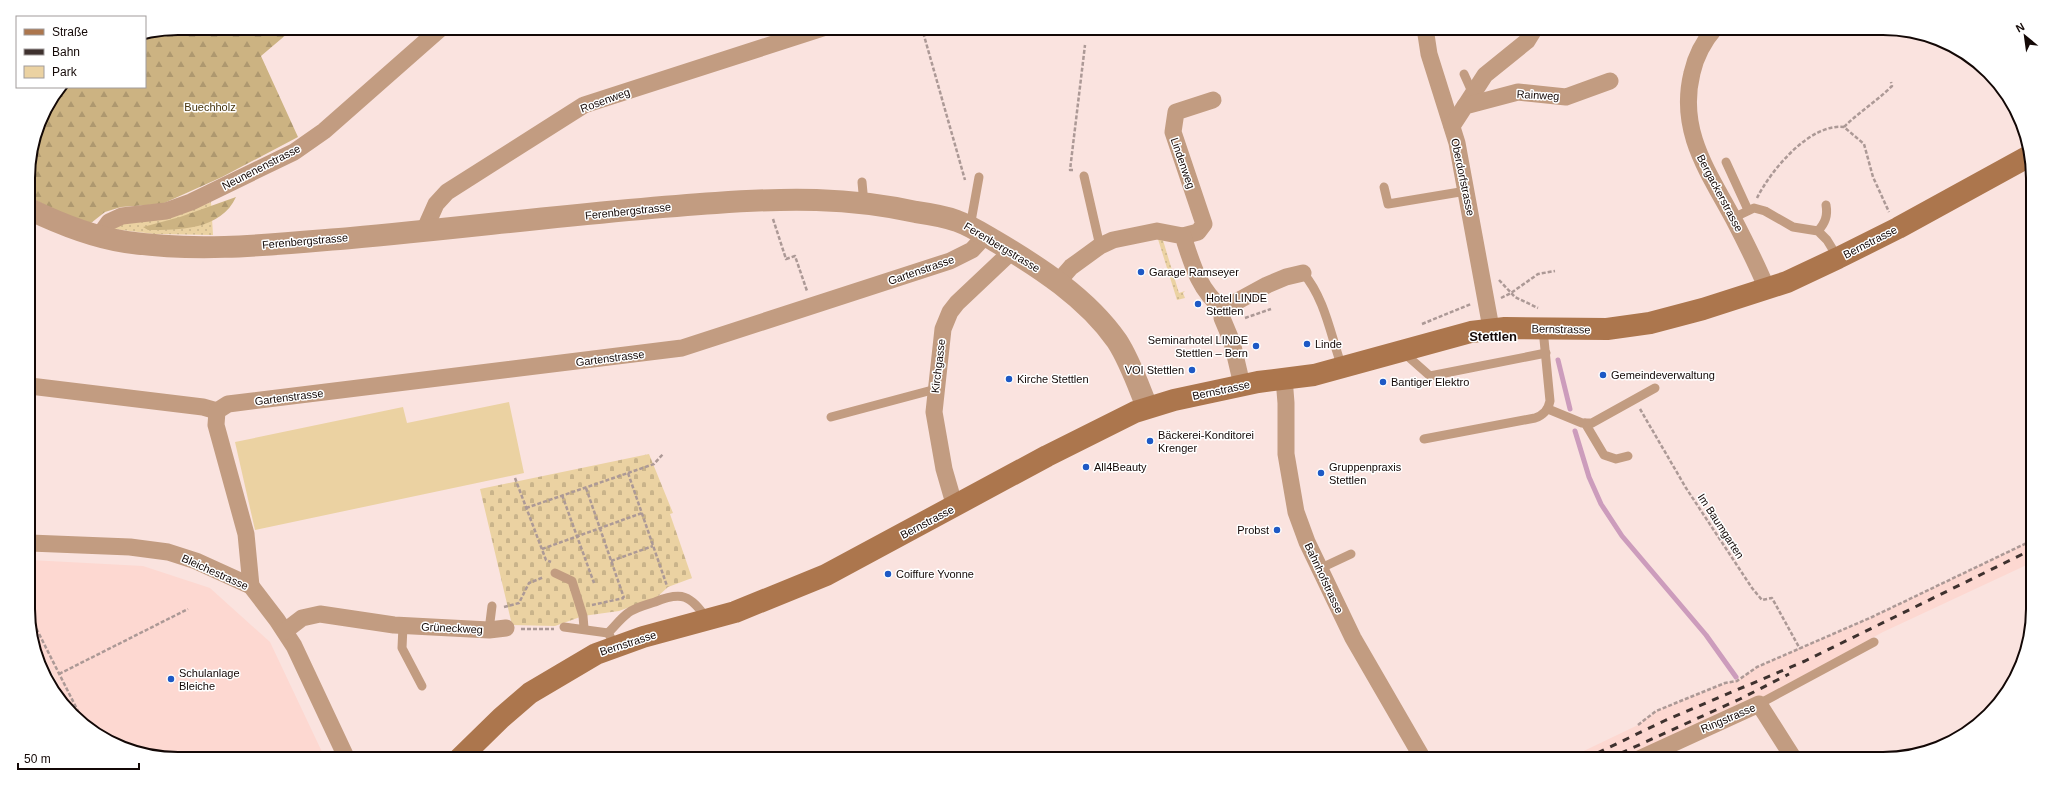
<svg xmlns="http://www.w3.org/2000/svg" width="2061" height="787" font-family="Helvetica,sans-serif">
<defs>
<pattern id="grass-dots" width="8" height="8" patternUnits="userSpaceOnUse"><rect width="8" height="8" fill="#ebd2a2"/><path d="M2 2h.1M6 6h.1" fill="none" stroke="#c9b38a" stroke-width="1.8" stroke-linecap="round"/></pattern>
<pattern id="forest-firs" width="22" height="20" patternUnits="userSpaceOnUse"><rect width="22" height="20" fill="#ccb382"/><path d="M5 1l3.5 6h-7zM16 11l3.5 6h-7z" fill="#ae986f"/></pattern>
<pattern id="cemetery-stones" width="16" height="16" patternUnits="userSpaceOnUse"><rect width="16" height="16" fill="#ebd2a2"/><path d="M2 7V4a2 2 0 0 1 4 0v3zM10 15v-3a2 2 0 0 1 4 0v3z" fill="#c9b38a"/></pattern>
</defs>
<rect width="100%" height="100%" fill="#fae3df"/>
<g fill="#fdd8d1">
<polygon points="2033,540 2033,562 1883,632 1763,697 1630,759 1567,759 1638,725 1656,711 1725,683 1737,681 1757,667 1872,617"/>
<polygon points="30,560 143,566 210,588 270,642 323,754 315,759 178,759 130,751 95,734 74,715 31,632"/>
</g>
<g fill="url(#grass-dots)">
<path d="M211 202 213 235 154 234 114 229 117 225C150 221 180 214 211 202Z"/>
<polygon points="1157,236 1162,237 1179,293 1185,291 1183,293 1185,298 1177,300"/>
</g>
<g fill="url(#forest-firs)">
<polygon points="178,28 294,28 261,56 298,137 222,177 162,204 121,207 105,212 91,223 63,214 29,197 28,168 44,112 63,87 145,87 145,35"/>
<path d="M236 197C221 230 179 230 148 230L143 227 180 217Z"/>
</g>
<polygon fill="url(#cemetery-stones)" points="649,454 673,513 670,514 692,578 668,587 657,597 619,611 583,616 555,626 512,625 480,489"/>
<polygon fill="#ebd2a2" points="509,402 524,473 255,530 235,442 403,407 407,423"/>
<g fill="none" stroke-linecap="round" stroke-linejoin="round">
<g stroke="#cc9cbc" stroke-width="5">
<polyline points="1558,360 1570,409"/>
<polyline points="1575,431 1589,477 1601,504 1622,536 1706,635 1736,677"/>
</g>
<g stroke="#ac9996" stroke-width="2.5" stroke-dasharray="4 2" stroke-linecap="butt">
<polyline points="326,28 326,30 344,33"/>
<polyline points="920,28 923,32 965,180"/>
<path d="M1844 127C1859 112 1877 101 1892 86L1891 82"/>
<polyline points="1073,170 1070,170 1085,45"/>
<path d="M1757 198C1771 170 1810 123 1844 127L1864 144 1873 177 1889 212"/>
<polyline points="773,219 786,259 795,256 807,291"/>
<polyline points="1499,280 1515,297 1538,308"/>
<polyline points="1501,298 1511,293 1538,274 1555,271"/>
<polyline points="1245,318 1271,309"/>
<polyline points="1422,324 1471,304"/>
<polyline points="1640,409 1686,488 1752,588 1762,600 1772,598 1800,649"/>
<polyline points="628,473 654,464 663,454"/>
<polyline points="515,478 546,560 551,562"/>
<polyline points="586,488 624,598"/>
<polyline points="562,495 594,583"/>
<polyline points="526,508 628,473 667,586"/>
<polyline points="542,549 642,513"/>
<polyline points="611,561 653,546"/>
<polyline points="31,576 34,559"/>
<polyline points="592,605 624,598"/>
<polyline points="504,607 519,603 529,583 544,577"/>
<polyline points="31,618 85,725"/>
<polyline points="521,629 554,629"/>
<polyline points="59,674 188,609"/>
<polyline points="1638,725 1656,711 1725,683 1737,681 1757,667 1872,617 2033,540"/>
</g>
<g stroke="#c29c81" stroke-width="9">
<polyline points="1464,74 1473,94"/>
<polyline points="1726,162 1748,210"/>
<polyline points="1084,176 1100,246"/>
<polyline points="862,182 864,204"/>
<polyline points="1384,187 1388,204 1466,191"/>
<polyline points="1733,218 1754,208 1765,211 1793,227 1818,231 1827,240 1838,258"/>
<polyline points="970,227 979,177"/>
<path d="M1818 231C1825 223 1828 216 1826 205"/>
<path d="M1303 273C1325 298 1331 337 1342 367"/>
<polyline points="1404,353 1430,376 1546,353"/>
<polyline points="1548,409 1582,423 1592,423 1655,388"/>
<polyline points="831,417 936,389"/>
<polyline points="1585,423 1604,455 1616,459 1628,456"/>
<path d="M1424 439 1535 418C1544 415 1548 410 1550 401L1543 329"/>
<polyline points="1319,569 1351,554"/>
<polyline points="555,573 572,581 583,616 584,628"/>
<polyline points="403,626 402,648 422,686"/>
<polyline points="564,627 608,633 611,638"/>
<polyline points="489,630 492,606"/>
<path d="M608 633C615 626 621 618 628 613 636 607 646 605 655 602 682 591 690 595 707 619"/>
<polyline points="1759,704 1874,642"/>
</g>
<g stroke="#c29c81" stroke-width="17">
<polyline points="1425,28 1429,54 1457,143 1491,328"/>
<path d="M1715 28C1703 42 1696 55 1692 73 1678 130 1707 170 1733 218 1745 241 1757 265 1767 289"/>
<polyline points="1465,106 1485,75 1527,41 1535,28"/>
<polyline points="1452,126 1465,106 1518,92 1566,97 1610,81"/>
<polyline points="424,231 436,204 447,192 584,105 823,28"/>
<polyline points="99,236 109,222 122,216 166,211 191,202 294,152 324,131 441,28"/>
<polyline points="1183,236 1198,232 1204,224 1173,132 1176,112 1213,100"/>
<path d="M1058 282 1071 267 1100 246 1113 240 1157 231 1183 236C1192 264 1199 290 1223 309"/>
<polyline points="1223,309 1267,285 1286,277 1303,273"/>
<polyline points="1223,309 1222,318 1232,342 1242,385"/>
<polyline points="1284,378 1286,403 1286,454 1296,512 1307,542 1353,638 1423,759"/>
<polyline points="30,386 203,407 217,411"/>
<polyline points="955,507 944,469 934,412 943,329 950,312 957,303 1012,251"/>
<polyline points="30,543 130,547 168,552 196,561 251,586 277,620 294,646 347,759"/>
<polyline points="251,586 246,534 216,425 217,411 228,404 682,348 950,261 972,250 985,236"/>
<polyline points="285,631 302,618 320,614 394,625 489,630 506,628"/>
<polyline points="1639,759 1759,704 1794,759"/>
</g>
<path stroke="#c29c81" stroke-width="22" d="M29 209C60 224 92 237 126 242 201 253 277 244 351 238 473 227 594 211 716 203 785 198 848 197 916 212 930 214 944 216 957 221 971 226 983 234 995 241 1039 267 1087 298 1117 341 1130 361 1138 385 1147 407"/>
<polyline stroke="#ac764d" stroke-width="22" points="459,759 501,718 530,693 596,654 643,637 735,612 826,575 1047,456 1135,412 1174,400 1258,382 1314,375 1471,332 1505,328 1607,329 1650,323 1703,309 1787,282 1838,258 1898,228 2031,155"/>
<g stroke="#3e312e" stroke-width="3" stroke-dasharray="7 7" stroke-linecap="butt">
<polyline points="1585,759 1666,720 1805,661 2033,549"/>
<polyline points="1608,759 1740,699 1789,674"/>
</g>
</g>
<g fill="#1d59c5" stroke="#fff" stroke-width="1.5">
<circle cx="1141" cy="272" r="4"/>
<circle cx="1198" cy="304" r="4"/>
<circle cx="1307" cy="344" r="4"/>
<circle cx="1256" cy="346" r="4"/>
<circle cx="1192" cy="370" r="4"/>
<circle cx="1603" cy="375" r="4"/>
<circle cx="1009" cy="379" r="4"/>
<circle cx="1383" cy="382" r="4"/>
<circle cx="1150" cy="441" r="4"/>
<circle cx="1086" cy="467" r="4"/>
<circle cx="1321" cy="473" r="4"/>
<circle cx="1277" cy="530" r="4"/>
<circle cx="888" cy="574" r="4"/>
<circle cx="171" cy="679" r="4"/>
</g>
<g text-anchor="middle" stroke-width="3" stroke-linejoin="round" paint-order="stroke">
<g font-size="11" fill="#130806" stroke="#fff">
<text transform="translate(1538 95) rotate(3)" y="4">Rainweg</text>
<text transform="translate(605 100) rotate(-20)" y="4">Rosenweg</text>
<text transform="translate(1183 163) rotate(71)" y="4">Lindenweg</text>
<text transform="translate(261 167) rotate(-27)" y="4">Neunenenstrasse</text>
<text transform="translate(1463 177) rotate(78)" y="4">Oberdorfstrasse</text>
<text transform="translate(1720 193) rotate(62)" y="4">Bergackerstrasse</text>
<text transform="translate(628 211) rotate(-6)" y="4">Ferenbergstrasse</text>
<text transform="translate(305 241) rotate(-5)" y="4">Ferenbergstrasse</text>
<text transform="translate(1870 242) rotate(-27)" y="4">Bernstrasse</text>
<text transform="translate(1002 247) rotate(31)" y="4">Ferenbergstrasse</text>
<text transform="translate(921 270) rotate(-19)" y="4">Gartenstrasse</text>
<text transform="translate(1561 329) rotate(1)" y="4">Bernstrasse</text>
<text transform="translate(610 358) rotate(-7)" y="4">Gartenstrasse</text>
<text transform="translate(938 366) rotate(-83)" y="4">Kirchgasse</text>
<text transform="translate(1221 390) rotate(-12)" y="4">Bernstrasse</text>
<text transform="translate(289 397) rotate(-7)" y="4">Gartenstrasse</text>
<text transform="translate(927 522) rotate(-28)" y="4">Bernstrasse</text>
<text transform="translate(1721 526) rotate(57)" y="4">Im Baumgarten</text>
<text transform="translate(215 572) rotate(24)" y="4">Bleichestrasse</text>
<text transform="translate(1324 578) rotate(65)" y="4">Bahnhofstrasse</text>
<text transform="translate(452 628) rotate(3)" y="4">Grüneckweg</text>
<text transform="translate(628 643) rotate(-18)" y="4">Bernstrasse</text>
<text transform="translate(1728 718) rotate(-23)" y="4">Ringstrasse</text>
</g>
<g font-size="11" fill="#45330b" stroke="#fff">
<text x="210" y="111">Buechholz</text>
</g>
<g font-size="11" fill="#130806" stroke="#fff" text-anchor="start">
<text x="1149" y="276">Garage Ramseyer</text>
<text x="1206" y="302">Hotel LINDE<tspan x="1206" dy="13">Stettlen</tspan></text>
<text x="1248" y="344" text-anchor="end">Seminarhotel LINDE<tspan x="1248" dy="13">Stettlen – Bern</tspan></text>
<text x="1315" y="348">Linde</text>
<text x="1184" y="374" text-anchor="end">VOI Stettlen</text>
<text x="1611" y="379">Gemeindeverwaltung</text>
<text x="1017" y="383">Kirche Stettlen</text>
<text x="1391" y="386">Bantiger Elektro</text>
<text x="1158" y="439">Bäckerei-Konditorei<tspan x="1158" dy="13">Krenger</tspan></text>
<text x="1094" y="471">All4Beauty</text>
<text x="1329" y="471">Gruppenpraxis<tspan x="1329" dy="13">Stettlen</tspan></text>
<text x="1269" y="534" text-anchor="end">Probst</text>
<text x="896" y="578">Coiffure Yvonne</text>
<text x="179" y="677">Schulanlage<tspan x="179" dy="13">Bleiche</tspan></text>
</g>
<g font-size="13" font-weight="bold" fill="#130806" stroke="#fff">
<text x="1493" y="341">Stettlen</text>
</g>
</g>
<path d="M0 0H2061V787H0ZM178 35H1883A143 143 0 0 1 2026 178V609A143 143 0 0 1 1883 752H178A143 143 0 0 1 35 609V178A143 143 0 0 1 178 35Z" fill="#fff" fill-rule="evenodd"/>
<path fill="none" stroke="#130806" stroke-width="2" d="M178 35H1883A143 143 0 0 1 2026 178V609A143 143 0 0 1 1883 752H178A143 143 0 0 1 35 609V178A143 143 0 0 1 178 35Z"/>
<rect x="16" y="16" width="130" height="72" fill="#ffffff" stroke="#a19c9b"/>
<rect x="24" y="29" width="20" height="6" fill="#ac764d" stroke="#a19c9b"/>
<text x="52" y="36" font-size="12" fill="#130806">Straße</text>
<rect x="24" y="49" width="20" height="6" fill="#3e312e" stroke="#a19c9b"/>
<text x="52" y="56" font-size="12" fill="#130806">Bahn</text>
<rect x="24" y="66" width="20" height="12" fill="#ebd2a2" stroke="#a19c9b"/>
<text x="52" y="76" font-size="12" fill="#130806">Park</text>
<g transform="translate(2025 36) rotate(331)" stroke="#ffffff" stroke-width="3" paint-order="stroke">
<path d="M0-3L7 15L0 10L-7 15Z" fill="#130806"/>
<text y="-6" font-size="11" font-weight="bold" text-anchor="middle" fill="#130806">N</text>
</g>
<path d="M18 763v6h121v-6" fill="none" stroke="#130806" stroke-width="2"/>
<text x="24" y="763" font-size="12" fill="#130806" stroke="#ffffff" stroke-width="3" paint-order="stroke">50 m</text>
</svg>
